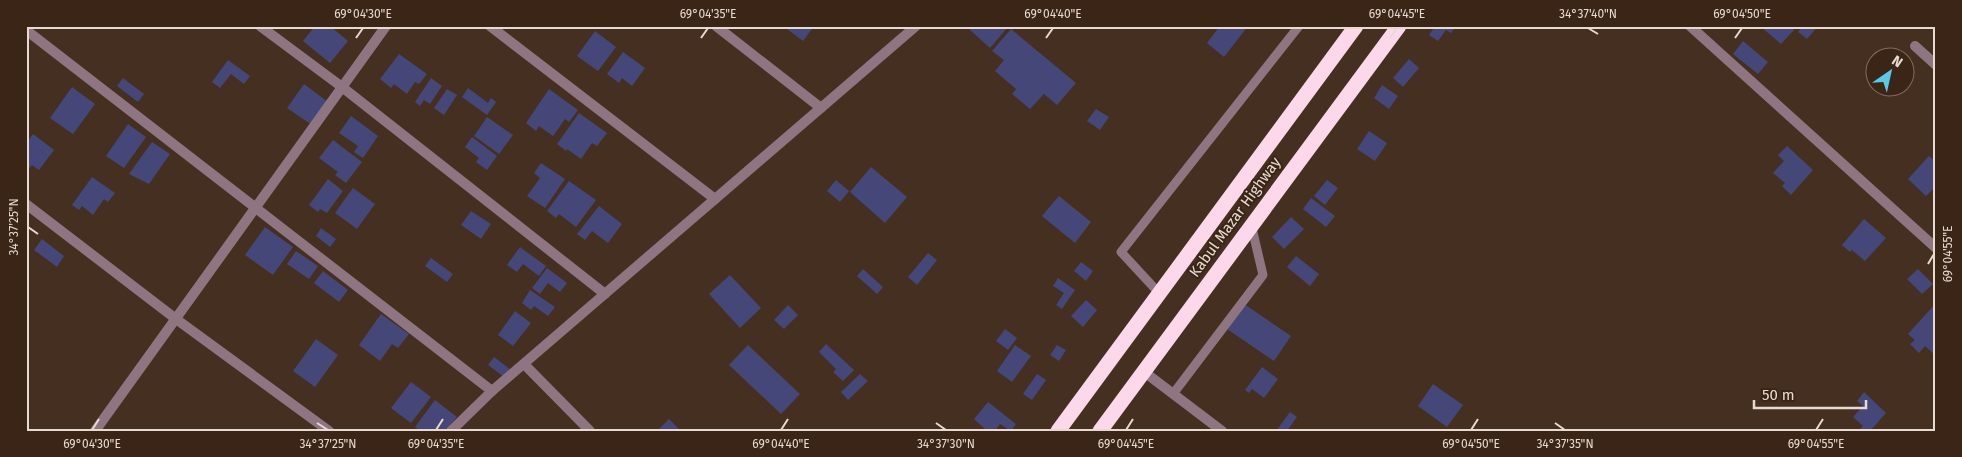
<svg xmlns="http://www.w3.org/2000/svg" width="1962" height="457" font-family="'Fira Sans',sans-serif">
<rect width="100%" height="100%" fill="#452f21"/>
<g fill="#444778">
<polygon points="315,26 330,26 348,41 330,63 303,41"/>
<polygon points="783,26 814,26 803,41"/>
<polygon points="973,26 1004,26 1007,28 990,48 970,30"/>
<polygon points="1220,26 1248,26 1224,57 1207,43"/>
<polygon points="1435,26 1456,26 1451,33 1446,30 1438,41 1429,35"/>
<polygon points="1760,26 1790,26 1794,30 1781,44"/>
<polygon points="1803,26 1818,26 1807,39 1798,32"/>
<polygon points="1011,29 1076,83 1057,105 1044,94 1030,109 1012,94 1016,89 995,71 1004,60 992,51"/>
<polygon points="595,31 616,47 598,71 577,56"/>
<polygon points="1743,41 1768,62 1758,74 1733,54"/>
<polygon points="623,52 645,68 632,86 622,78 619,83 607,74"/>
<polygon points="399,54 427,74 419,84 415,82 407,94 394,84 391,88 380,79"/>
<polygon points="1409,59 1419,68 1403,87 1393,78"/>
<polygon points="228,60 250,76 244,84 231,74 220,88 212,82"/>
<polygon points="123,78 144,94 138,102 117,86"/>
<polygon points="431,78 442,86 430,104 424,100 420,106 415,102"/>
<polygon points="304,84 328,102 312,125 287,108"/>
<polygon points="1382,85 1398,96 1389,109 1374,98"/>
<polygon points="72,87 95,104 73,134 50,118"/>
<polygon points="468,88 488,103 491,98 496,102 487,115 462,97"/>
<polygon points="447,89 457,95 444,115 434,108"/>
<polygon points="549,89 578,110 569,122 565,119 553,136 539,126 536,131 526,123"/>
<polygon points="1096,109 1109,117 1100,130 1087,121"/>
<polygon points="579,113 607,133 597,146 592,143 581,159 567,149 566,151 557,144"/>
<polygon points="351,116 378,136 363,158 354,152 358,146 339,133"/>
<polygon points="487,117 513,135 499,154 474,136"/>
<polygon points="128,124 146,137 124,168 106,156"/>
<polygon points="1369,131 1387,143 1375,161 1357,149"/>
<polygon points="33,134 54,150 39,170 32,165 26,172 26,144"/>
<polygon points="472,137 497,156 487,170 476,162 479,158 465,147"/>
<polygon points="333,140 362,162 346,183 335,175 338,172 319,158"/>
<polygon points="152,142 170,154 149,184 129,174"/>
<polygon points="1787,146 1813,170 1791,195 1782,186 1785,183 1773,173 1784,161 1778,155"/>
<polygon points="1929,156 1936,162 1936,189 1934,188 1926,196 1908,179"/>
<polygon points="541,163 565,179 545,208 527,196 540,178 534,173"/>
<polygon points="871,167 907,197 885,223 850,192"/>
<polygon points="92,177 115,193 108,202 104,199 93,215 82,206 79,210 72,205"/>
<polygon points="328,179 343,191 327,213 320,209 318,212 309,205"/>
<polygon points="836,180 849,191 840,202 827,191"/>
<polygon points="1327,180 1338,188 1325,205 1314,196"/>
<polygon points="569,181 596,200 576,227 559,214 556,218 547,211"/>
<polygon points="353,188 375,204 357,229 335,213"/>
<polygon points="1059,196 1091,222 1075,243 1042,216"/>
<polygon points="1311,198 1335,216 1326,227 1303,209"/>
<polygon points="599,206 622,224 608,243 592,231 585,240 577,234"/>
<polygon points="471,211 491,224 481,239 461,225"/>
<polygon points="1291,217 1304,229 1284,249 1272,237"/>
<polygon points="1864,219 1886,238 1865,261 1852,250 1850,252 1842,245"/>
<polygon points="265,227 293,247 273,275 245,255"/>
<polygon points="321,228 336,239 330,247 316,236"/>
<polygon points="42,239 64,256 57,267 34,250"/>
<polygon points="520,247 546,266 539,276 523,264 517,272 507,265"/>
<polygon points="296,251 318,266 309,279 287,264"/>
<polygon points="928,253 937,260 917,285 908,277"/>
<polygon points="1296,256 1319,274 1310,286 1287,267"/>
<polygon points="431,258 453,274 447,282 425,266"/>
<polygon points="1081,262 1093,271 1086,281 1074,271"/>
<polygon points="547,268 567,283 560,292 548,283 540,294 532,288"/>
<polygon points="863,269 883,287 877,294 857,276"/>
<polygon points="1918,269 1933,284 1922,294 1907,279"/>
<polygon points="323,271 348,290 339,302 314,283"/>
<polygon points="730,275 761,308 740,328 709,294"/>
<polygon points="1058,278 1075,290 1062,309 1056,305 1064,293 1053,286"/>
<polygon points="530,290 555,307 548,316 534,306 531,310 522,303"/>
<polygon points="1086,300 1097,310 1083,327 1071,316"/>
<polygon points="1936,303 1936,352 1934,354 1925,346 1919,353 1910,344 1915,340 1908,334"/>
<polygon points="1244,304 1291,336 1274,361 1227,329"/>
<polygon points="788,305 798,315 784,329 774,320"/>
<polygon points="515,311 531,323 513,346 498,335"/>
<polygon points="381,314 409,334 398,348 392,344 380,361 359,345"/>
<polygon points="1005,329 1017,338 1008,350 996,341"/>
<polygon points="316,339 338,355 315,387 293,371"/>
<polygon points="826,344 854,370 843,381 833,372 836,369 819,352"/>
<polygon points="748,345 800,394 781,414 729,365"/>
<polygon points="1015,345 1031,356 1012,382 997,371"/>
<polygon points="1057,345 1066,350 1059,361 1050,355"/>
<polygon points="494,357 510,369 504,377 488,365"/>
<polygon points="1262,367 1278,379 1264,398 1252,389 1249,393 1245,390"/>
<polygon points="860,374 868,381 848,400 841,392"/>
<polygon points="1037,374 1046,380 1032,400 1023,394"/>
<polygon points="411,382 431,397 411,423 391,408"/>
<polygon points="1433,384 1463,405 1447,427 1418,406"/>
<polygon points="1864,392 1886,413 1870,431 1861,431 1860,429 1863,426 1853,417 1863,406 1857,401"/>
<polygon points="435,400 457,417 445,431 420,431 415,427"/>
<polygon points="988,402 1016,424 1011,431 1000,424 995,431 984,431 985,429 974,419"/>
<polygon points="1290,412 1297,417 1287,431 1276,431"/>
<polygon points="669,419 681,431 657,431"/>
</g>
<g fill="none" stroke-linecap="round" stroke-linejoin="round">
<g stroke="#8f7582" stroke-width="9">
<polyline points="1159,293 1121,252 1299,26"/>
<polyline points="1173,394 1263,275 1251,224"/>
</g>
<g stroke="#8f7582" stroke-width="10">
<polyline points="260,26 342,87 605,294"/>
<polyline points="490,26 715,199"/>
<polyline points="716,26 821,108"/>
<polyline points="1690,26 1936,248"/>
<polyline points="26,30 492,391"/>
<polyline points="1915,46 1936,65"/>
<polyline points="26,204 176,319 329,431"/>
<polyline points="524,364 590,431"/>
<polyline points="1143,371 1222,431"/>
<polyline points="95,431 386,26"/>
<polyline points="451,431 492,391 916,26"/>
</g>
<g stroke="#fdd7ea" stroke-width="15">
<polyline points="1058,431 1356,26"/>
<polyline points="1100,431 1399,26"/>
</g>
</g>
<path fill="none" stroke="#e9dad1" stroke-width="2" d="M1588 28 1598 34M356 38 363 28M701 38 708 28M1046 38 1053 28M1390 38 1397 28M1735 38 1742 28M28 227 38 234M1928 264 1934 254M317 423 328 430M936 423 946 430M1555 423 1565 430M92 430 99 419M436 430 443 419M781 430 788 419M1126 430 1133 419M1471 430 1478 419M1816 430 1823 419"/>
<g text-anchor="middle" stroke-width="4" stroke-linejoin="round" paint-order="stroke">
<g font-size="15" fill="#e9dad1" stroke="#3a2517">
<text transform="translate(1235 217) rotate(-54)" y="5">Kabul Mazar Highway</text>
</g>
</g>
<rect width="1962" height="457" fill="none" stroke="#3a2517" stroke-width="55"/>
<g transform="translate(1890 72) rotate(34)"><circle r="24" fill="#3a2517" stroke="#806d61"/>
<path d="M0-4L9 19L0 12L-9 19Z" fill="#5ac8e6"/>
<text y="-8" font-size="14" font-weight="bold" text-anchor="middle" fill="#e9dad1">N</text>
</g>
<path d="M1754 400v8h112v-8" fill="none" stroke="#e9dad1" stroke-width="2.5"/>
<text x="1762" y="400" font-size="15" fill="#e9dad1" stroke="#3a2517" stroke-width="4" paint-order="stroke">50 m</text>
<rect x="28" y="28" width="1906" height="402" fill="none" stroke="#e9dad1" stroke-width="2"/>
<g font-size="12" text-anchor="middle" fill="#e9dad1">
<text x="363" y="18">69°04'30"E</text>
<text x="708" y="18">69°04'35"E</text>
<text x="1053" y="18">69°04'40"E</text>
<text x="1397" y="18">69°04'45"E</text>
<text x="1588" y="18">34°37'40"N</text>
<text x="1742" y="18">69°04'50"E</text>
<text transform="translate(14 227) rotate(-90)" y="4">34°37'25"N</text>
<text transform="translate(1948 254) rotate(-90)" y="4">69°04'55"E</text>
<text x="92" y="448">69°04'30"E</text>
<text x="328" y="448">34°37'25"N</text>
<text x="436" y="448">69°04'35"E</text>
<text x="781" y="448">69°04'40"E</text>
<text x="946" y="448">34°37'30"N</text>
<text x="1126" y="448">69°04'45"E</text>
<text x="1471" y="448">69°04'50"E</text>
<text x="1565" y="448">34°37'35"N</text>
<text x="1816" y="448">69°04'55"E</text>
</g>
</svg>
